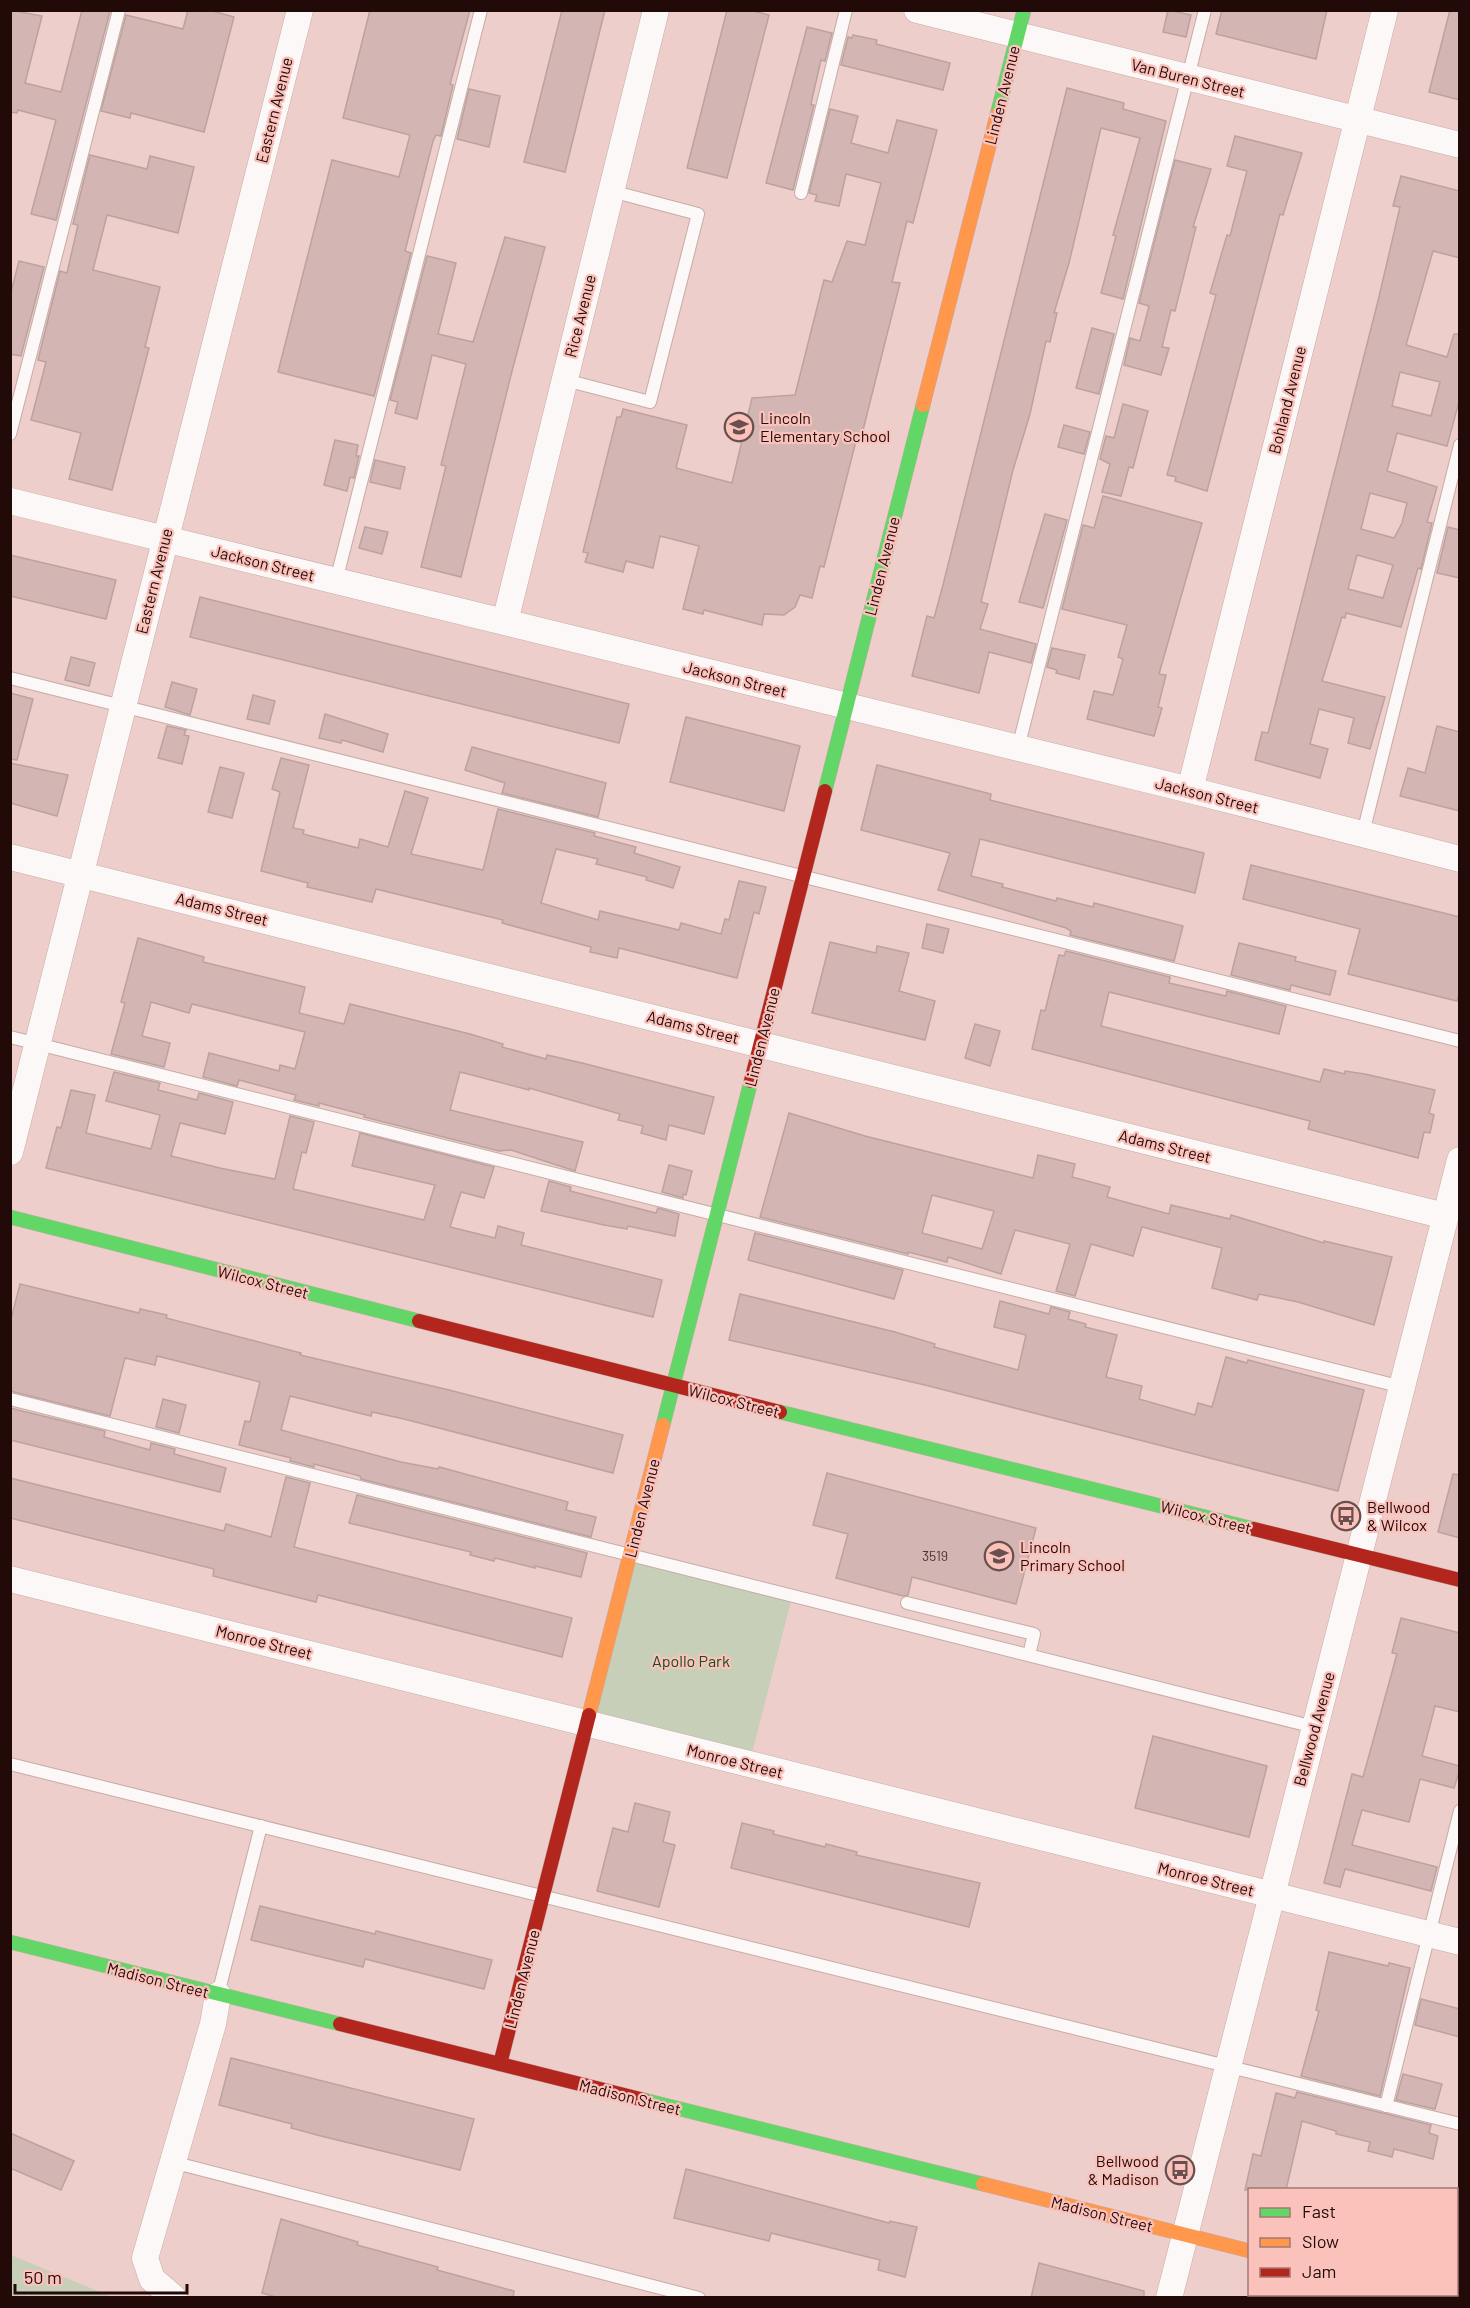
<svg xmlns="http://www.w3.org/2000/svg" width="1470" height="2308" font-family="Barlow,sans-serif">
<rect width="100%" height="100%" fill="#edceca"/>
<g fill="#c7cfb8">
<polygon points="632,1559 791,1601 750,1761 591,1721"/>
<polygon points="11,2255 112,2297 11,2297"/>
</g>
<g fill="#d3b6b3" stroke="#bca29f" stroke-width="1.5" fill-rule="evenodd">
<polygon points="10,10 42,16 25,83 61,92 82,10 110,11 56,220 31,214 56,120 18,110 17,113 10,112"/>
<polygon points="188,10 209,10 234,17 204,132 131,113 130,118 101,111 126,15 183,29"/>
<polygon points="370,10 470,10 450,84 453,85 441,136 436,135 433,141 414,216 405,251 411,253 374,396 278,372 332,160 399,177 410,135 343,118"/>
<polygon points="562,10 605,10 565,172 524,162"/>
<polygon points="727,10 750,10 769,15 727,178 687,168"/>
<polygon points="1168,10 1191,15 1186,37 1163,32"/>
<polygon points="1222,10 1327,10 1316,59 1216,34"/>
<polygon points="1450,10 1460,10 1460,100 1429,92"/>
<polygon points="807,27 832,33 825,61 821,60 812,99 811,105 814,105 793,190 766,183"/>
<polygon points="853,35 877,40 876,44 950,63 943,90 841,65 848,37 852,38"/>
<polygon points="1067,88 1124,103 1123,109 1166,121 1123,299 1101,293 1116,236 1113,235 1140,138 1101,128 1069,263 1054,313 1057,313 1050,342 1046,341 1030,414 1013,470 981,602 988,604 980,629 1036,644 1031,663 989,652 979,693 912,676 927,616 934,618 943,585"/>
<polygon points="469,89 500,96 489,147 457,139"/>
<polygon points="830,109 858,116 851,143 888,153 897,120 937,130 913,223 907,221 892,282 900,283 861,438 857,437 824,567 820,566 812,598 800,595 795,607 784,615 764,614 762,625 704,610 703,614 683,609 699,546 660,536 653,568 626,561 623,572 585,562 588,553 583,552 617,417 621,417 623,409 687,425 676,468 732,483 752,398 795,395 824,280 832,282 847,241 865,245 881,183 846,174 839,206 815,201 817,195 809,193"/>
<polygon points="1235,136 1302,153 1283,215 1280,214 1207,491 1175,481 1176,477 1167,475 1216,295 1210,293 1227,235 1230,236 1247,171 1227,166"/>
<polygon points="90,155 147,169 150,156 194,167 178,233 107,215 93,270 160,287 145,347 149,348 112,490 69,479 81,433 31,420 46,362 38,360 60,271 67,273 78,225 73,224"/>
<polygon points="1175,160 1211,169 1193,227 1196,227 1175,311 1171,310 1162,347 1169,348 1161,375 1124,365 1130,338 1140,341 1149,306 1139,303"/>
<path d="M1401 176 1460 191V258L1433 251 1406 345 1447 357 1454 334H1460V398L1447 446 1397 433 1387 471 1437 487 1427 522 1432 523 1421 569 1418 568 1401 627 1346 613 1345 618 1342 617 1322 681 1385 697 1370 749 1348 743 1354 718 1319 709 1310 744 1328 749 1320 778 1255 760 1262 732 1268 733 1378 301 1400 207 1393 206ZM1400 372 1440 382 1431 416 1392 406ZM1370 493 1407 503 1402 523 1394 538 1361 529ZM1357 555 1393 565 1383 598 1348 589Z"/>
<polygon points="505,237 545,247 511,375 461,577 421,567 446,466 441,465 466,364 432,355 417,419 395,413 398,402 390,400 427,256 456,263 438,334 473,342"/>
<polygon points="19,261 44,267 21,356 10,354 10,296"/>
<polygon points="1092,328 1114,334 1099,394 1076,388"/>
<polygon points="1123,404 1148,411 1133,468 1129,467 1121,496 1102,492 1110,464 1100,459 1106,436 1114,438"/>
<polygon points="1064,425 1090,432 1084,454 1058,447"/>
<polygon points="335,440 358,445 356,456 359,456 354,478 350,477 347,491 324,485"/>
<polygon points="375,460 405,467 400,489 370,482"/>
<polygon points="1103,496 1202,523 1159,674 1166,675 1158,707 1162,708 1154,736 1087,719 1094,691 1113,695 1123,659 1118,657 1127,625 1062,609 1083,525 1094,528"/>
<polygon points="1045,514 1067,520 1043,608 1019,602"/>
<polygon points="365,527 388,532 382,554 359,548"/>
<polygon points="1448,527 1460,530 1460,578 1437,573"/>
<polygon points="10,555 116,580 106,619 10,596"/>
<polygon points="200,597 629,704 619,743 190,637"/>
<polygon points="1052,648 1085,655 1079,679 1056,673 1057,670 1047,667"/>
<polygon points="71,657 95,663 89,686 65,680"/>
<polygon points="172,682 197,689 190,715 165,707"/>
<polygon points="10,693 33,699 17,760 10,759"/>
<polygon points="253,695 275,701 269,724 247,719"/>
<polygon points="325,714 388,734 383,752 342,740 341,743 319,738"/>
<polygon points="686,717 800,746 784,811 670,782"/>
<polygon points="167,726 186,730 184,735 189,736 182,764 158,758"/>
<polygon points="1437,726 1460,732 1460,811 1400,796 1408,768 1425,773"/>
<polygon points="472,747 606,783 598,817 502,793 505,783 465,770"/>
<polygon points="281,758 309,765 293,828 304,830 303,834 358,848 360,839 388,847 405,791 428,798 411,854 483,870 498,809 595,833 594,836 636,847 634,853 680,867 673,888 646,880 647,877 596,864 598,859 556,849 541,903 598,920 600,911 679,930 681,923 721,934 725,919 729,920 739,881 766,887 759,914 754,912 737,978 619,948 617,958 590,952 591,947 502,923 503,920 376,889 372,902 307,887 308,883 261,871 280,792 272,789"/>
<polygon points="10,763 68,775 57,816 10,803"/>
<polygon points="877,765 991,794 990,800 1204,853 1195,893 980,839 971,876 1003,884 1002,887 1056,901 1057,898 1093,907 1094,903 1183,926 1174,961 1070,935 1071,931 1066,928 938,890 950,853 861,830"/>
<polygon points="220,767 244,773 232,818 208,812"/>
<polygon points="1251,865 1460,917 1460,991 1457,1001 1348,974 1360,929 1243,899"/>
<polygon points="927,924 949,929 943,953 922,948"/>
<polygon points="138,938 204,957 203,962 305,987 299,1013 344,1024 350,1004 470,1034 503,1044 502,1047 546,1059 547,1055 582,1063 714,1097 704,1134 669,1125 666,1140 641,1133 643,1126 618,1120 620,1114 529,1088 529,1090 460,1072 450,1110 583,1142 575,1171 511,1150 499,1151 364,1117 365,1115 319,1103 319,1106 294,1100 296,1095 239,1080 237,1086 203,1077 209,1053 279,1071 280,1065 295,1069 305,1032 192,1004 189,1013 151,1002 142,1036 170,1043 164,1067 111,1054 125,1003 121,1002"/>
<polygon points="830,942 876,953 877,946 909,953 899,991 935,1001 925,1040 812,1013"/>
<polygon points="1239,943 1296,957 1295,961 1336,971 1330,995 1291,985 1290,990 1231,975"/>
<polygon points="1066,951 1170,977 1169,983 1226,996 1227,991 1286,1006 1279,1034 1109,992 1101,1026 1320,1082 1324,1069 1345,1074 1345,1071 1365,1074 1435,1090 1429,1113 1434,1115 1430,1133 1424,1132 1418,1158 1308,1129 1310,1121 1032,1049 1041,1010 1045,1011 1059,955 1064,956"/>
<polygon points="975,1024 1000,1031 990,1066 965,1058"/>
<polygon points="114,1072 160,1083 158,1090 197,1100 199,1093 233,1102 225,1134 180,1123 171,1156 220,1168 275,1179 290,1116 314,1122 306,1153 302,1152 293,1189 424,1220 435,1185 352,1166 360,1133 494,1167 484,1198 461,1192 450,1227 495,1238 498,1226 524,1233 521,1245 662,1280 653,1317 46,1168 57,1127 61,1128 71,1090 95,1095 86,1133 151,1149 160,1115 106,1101"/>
<path d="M789 1113 865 1136 1033 1178 1038 1155 1075 1164 1072 1177 1110 1187 1107 1197 1169 1214 1171 1205 1230 1219 1231 1215 1324 1243V1241L1392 1257 1374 1325 1298 1302 1259 1294 1257 1300 1212 1288 1222 1248 1142 1227 1133 1256 1091 1244 1075 1296 1056 1291 1070 1244 1015 1230 1001 1274 948 1257 947 1262 908 1252V1254L760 1217ZM932 1195 994 1211 982 1249 922 1233Z"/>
<polygon points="669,1165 692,1171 686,1195 683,1194 683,1198 662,1192"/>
<polygon points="549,1181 571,1187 570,1191 656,1213 658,1208 679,1214 675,1236 628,1226 627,1229 604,1225 541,1211"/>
<polygon points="755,1233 903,1270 894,1299 748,1260"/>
<polygon points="20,1284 139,1313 140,1309 167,1315 166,1318 301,1353 300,1355 449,1390 623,1435 613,1473 404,1419 372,1412 371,1416 290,1396 281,1430 401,1462 438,1469 439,1467 568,1502 566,1510 596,1517 591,1537 361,1479 360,1476 314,1464 314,1467 290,1461 291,1458 239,1445 245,1421 250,1422 260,1382 217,1371 157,1356 155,1365 125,1358 110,1416 10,1391 10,1323"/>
<polygon points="740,1294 895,1332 935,1344 934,1347 1018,1370 1026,1335 994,1327 1000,1301 1049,1314 1051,1307 1070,1312 1068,1319 1086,1324 1085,1327 1117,1335 1106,1377 1142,1386 1139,1399 1195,1415 1198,1403 1212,1407 1226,1357 1247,1363 1248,1360 1364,1390 1338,1491 925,1385 729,1340"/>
<polygon points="163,1399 186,1405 179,1433 156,1427"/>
<polygon points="10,1408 105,1431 104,1437 150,1450 151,1443 175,1449 174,1454 226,1468 220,1492 10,1440"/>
<polygon points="827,1473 1036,1528 1016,1604 912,1577 908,1595 903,1596 836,1578 848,1534 813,1525"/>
<polygon points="1453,1474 1460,1475 1460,1538 1438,1532"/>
<polygon points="286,1477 310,1483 294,1547 572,1618 562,1657 318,1595 316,1602 292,1596 213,1576 214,1569 10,1518 10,1478 224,1531 226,1524 271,1537"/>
<polygon points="357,1495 587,1553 581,1577 535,1566 535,1568 495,1558 494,1561 470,1555 471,1552 349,1523"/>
<polygon points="1401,1618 1460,1633 1460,1712 1435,1706 1422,1756 1460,1766 1460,1769 1454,1788 1420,1779 1409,1822 1362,1810 1352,1845 1437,1867 1431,1891 1345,1869 1340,1887 1324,1883 1352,1774 1363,1777 1397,1654 1392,1653"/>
<polygon points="1153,1736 1267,1766 1249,1837 1135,1808"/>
<polygon points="635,1803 670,1812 663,1842 675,1845 659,1907 597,1891 613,1828 628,1832"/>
<polygon points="742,1823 774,1831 773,1834 825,1847 826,1844 857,1852 856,1855 980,1883 969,1927 731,1868"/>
<polygon points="260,1906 375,1934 376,1931 492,1960 484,1989 365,1959 363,1967 251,1940"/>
<polygon points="1329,1952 1388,1966 1389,1963 1410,1968 1380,2096 1301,2076 1319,2011 1316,2010"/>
<polygon points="1421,1999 1460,2009 1460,2037 1415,2025"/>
<polygon points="231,2058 474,2119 460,2170 321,2136 291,2128 292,2124 219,2105"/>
<polygon points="1403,2074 1442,2084 1435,2109 1396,2100"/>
<polygon points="1297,2092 1431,2125 1429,2133 1438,2136 1433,2159 1394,2149 1392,2157 1368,2151 1370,2142 1336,2134 1336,2131 1302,2121 1286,2190 1245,2190 1253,2154 1261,2156 1276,2093 1295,2098"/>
<polygon points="10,2133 74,2161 61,2190 10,2168"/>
<polygon points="686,2169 889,2223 890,2221 917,2227 905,2277 878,2270 880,2260 771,2233 769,2241 674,2218"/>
<polygon points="281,2219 358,2242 357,2245 438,2267 437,2270 514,2291 513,2298 279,2298 262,2293"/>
<polygon points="1039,2263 1144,2291 1144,2298 1031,2298"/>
</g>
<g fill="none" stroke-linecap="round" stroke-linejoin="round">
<g stroke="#c6aba8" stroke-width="14">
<g id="lane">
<polyline points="801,193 846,10"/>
<polyline points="565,380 650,402 698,214 611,191"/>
<polyline points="10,434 119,10"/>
<polyline points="336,581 481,10"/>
<polyline points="10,678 1460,1041"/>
<polyline points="1018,748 1205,10"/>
<polyline points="1363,833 1460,445"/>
<polyline points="10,1037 1402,1387"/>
<polyline points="10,1399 1314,1727"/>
<polyline points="907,1603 1034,1634 1029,1655"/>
<polyline points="10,1764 1460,2124"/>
<polyline points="218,1994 261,1826"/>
<polyline points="1386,2106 1460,1811"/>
<polyline points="172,2162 699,2298"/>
<polyline points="1350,2298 1350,2294"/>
</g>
</g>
<g stroke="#c6aba8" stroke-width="27">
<g id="street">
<polyline points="917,10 1460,145"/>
<polyline points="10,501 1190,790 1460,859"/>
<polyline points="505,622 656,10"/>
<polyline points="1190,790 1385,10"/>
<polyline points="10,857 1445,1216"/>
<polyline points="10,1152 300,10"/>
<polyline points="10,1579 1460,1942"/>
<polyline points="174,2298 152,2279 145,2258 213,2024 218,1995"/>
<polyline points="1169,2298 1460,1160"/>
</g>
</g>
<g stroke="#c6aba8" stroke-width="15">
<g id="fast">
<polyline points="997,115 1024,10"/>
<polyline points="825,791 923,405"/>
<polyline points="10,1217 419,1321"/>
<polyline points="780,1412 1254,1529"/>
<polyline points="663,1425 751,1081"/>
<polyline points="10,1942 340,2024"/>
<polyline points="644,2100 983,2184"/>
<polyline points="1424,2294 1436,2298"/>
</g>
</g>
<g stroke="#c6aba8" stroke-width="15">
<g id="slow">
<polyline points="923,405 997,115"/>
<polyline points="589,1715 663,1425"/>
<polyline points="983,2184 1250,2251"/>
</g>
</g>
<g stroke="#c6aba8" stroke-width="15">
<g id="jam">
<polyline points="751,1081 825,791"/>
<polyline points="419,1321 780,1412"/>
<polyline points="1254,1529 1460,1580"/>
<polyline points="340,2024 644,2100"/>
<polyline points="500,2064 589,1715"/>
</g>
</g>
<polyline stroke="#d6cccb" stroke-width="4" stroke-dasharray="3 3" stroke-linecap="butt" points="10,2287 34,2298"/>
<use href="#lane" stroke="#fcf8f7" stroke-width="12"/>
<use href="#street" stroke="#fcf8f7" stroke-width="26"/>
<use href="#fast" stroke="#63d668" stroke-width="14"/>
<use href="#slow" stroke="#ff974d" stroke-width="14"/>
<use href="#jam" stroke="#b3261e" stroke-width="14"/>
</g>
<defs>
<g id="school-ring" transform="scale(1.5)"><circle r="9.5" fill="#fbc2bc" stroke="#694f4d" stroke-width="1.5"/><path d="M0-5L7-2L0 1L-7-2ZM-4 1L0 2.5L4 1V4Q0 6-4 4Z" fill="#694f4d"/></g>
<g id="bus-ring" transform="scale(1.5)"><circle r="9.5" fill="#fbc2bc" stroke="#694f4d" stroke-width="1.5"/><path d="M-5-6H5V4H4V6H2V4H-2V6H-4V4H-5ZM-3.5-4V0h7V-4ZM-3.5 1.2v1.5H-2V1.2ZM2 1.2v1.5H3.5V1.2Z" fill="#694f4d"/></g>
</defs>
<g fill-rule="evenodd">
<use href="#school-ring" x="739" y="427"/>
<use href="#bus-ring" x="1346" y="1516"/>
<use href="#school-ring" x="999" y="1556"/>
<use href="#bus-ring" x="1180" y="2170"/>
</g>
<g text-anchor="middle" stroke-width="4.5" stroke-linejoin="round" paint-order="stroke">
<g font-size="14" fill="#4f3634">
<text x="935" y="1561">3519</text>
</g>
<g font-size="16" fill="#220a09" stroke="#fbc2bc">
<text transform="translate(1188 78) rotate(14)" y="6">Van Buren Street</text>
<text transform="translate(1002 95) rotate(-76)" y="6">Linden Avenue</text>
<text transform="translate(274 110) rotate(-76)" y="6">Eastern Avenue</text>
<text transform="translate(580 316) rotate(-76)" y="6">Rice Avenue</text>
<text transform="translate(1287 400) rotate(-76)" y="6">Bohland Avenue</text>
<text transform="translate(263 563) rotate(14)" y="6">Jackson Street</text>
<text transform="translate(882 566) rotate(-76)" y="6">Linden Avenue</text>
<text transform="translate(154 581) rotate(-76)" y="6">Eastern Avenue</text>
<text transform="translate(735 679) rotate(14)" y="6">Jackson Street</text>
<text transform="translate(1207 795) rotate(14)" y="6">Jackson Street</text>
<text transform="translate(222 909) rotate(14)" y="6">Adams Street</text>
<text transform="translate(693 1027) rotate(14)" y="6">Adams Street</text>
<text transform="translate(762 1037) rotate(-76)" y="6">Linden Avenue</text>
<text transform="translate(1165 1146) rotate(14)" y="6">Adams Street</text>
<text transform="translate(263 1282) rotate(14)" y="6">Wilcox Street</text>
<text transform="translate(734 1401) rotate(14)" y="6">Wilcox Street</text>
<text transform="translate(642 1508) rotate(-76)" y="6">Linden Avenue</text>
<text transform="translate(1206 1517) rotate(14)" y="6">Wilcox Street</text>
<text transform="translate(264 1642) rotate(14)" y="6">Monroe Street</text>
<text transform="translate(1314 1729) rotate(-75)" y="6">Bellwood Avenue</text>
<text transform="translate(735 1761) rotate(14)" y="6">Monroe Street</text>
<text transform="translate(1206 1879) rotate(14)" y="6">Monroe Street</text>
<text transform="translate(522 1979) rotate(-76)" y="6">Linden Avenue</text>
<text transform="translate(158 1980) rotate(14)" y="6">Madison Street</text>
<text transform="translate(630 2097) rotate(14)" y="6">Madison Street</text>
<text transform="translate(1102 2214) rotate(14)" y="6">Madison Street</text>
</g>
<g font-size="16" fill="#220a09" stroke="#fbc2bc" text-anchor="start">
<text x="760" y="424">Lincoln<tspan x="760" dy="18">Elementary School</tspan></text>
<text x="1367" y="1513">Bellwood<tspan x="1367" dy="18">&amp; Wilcox</tspan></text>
<text x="1020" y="1553">Lincoln<tspan x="1020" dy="18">Primary School</tspan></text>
<text x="1159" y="2167" text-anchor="end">Bellwood<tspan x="1159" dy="18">&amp; Madison</tspan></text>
</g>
<g font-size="16" fill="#15511c" stroke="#fbc2bc">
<text x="691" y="1667">Apollo Park</text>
</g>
</g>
<rect width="1470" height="2308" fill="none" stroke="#220a09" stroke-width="24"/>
<rect x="1248" y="2188" width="210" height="108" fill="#fbc2bc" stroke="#a47874" stroke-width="1.5"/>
<rect x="1260" y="2208" width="30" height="9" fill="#63d668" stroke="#a47874" stroke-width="1.5"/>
<text x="1302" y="2218" font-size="18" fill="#220a09">Fast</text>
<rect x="1260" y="2238" width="30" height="9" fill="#ff974d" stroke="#a47874" stroke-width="1.5"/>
<text x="1302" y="2248" font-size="18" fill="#220a09">Slow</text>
<rect x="1260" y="2268" width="30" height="9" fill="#b3261e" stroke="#a47874" stroke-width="1.5"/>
<text x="1302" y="2278" font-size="18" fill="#220a09">Jam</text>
<path d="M15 2284v9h172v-9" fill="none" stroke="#220a09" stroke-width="3"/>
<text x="24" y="2284" font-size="18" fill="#220a09" stroke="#fbc2bc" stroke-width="4.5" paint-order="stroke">50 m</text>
</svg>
